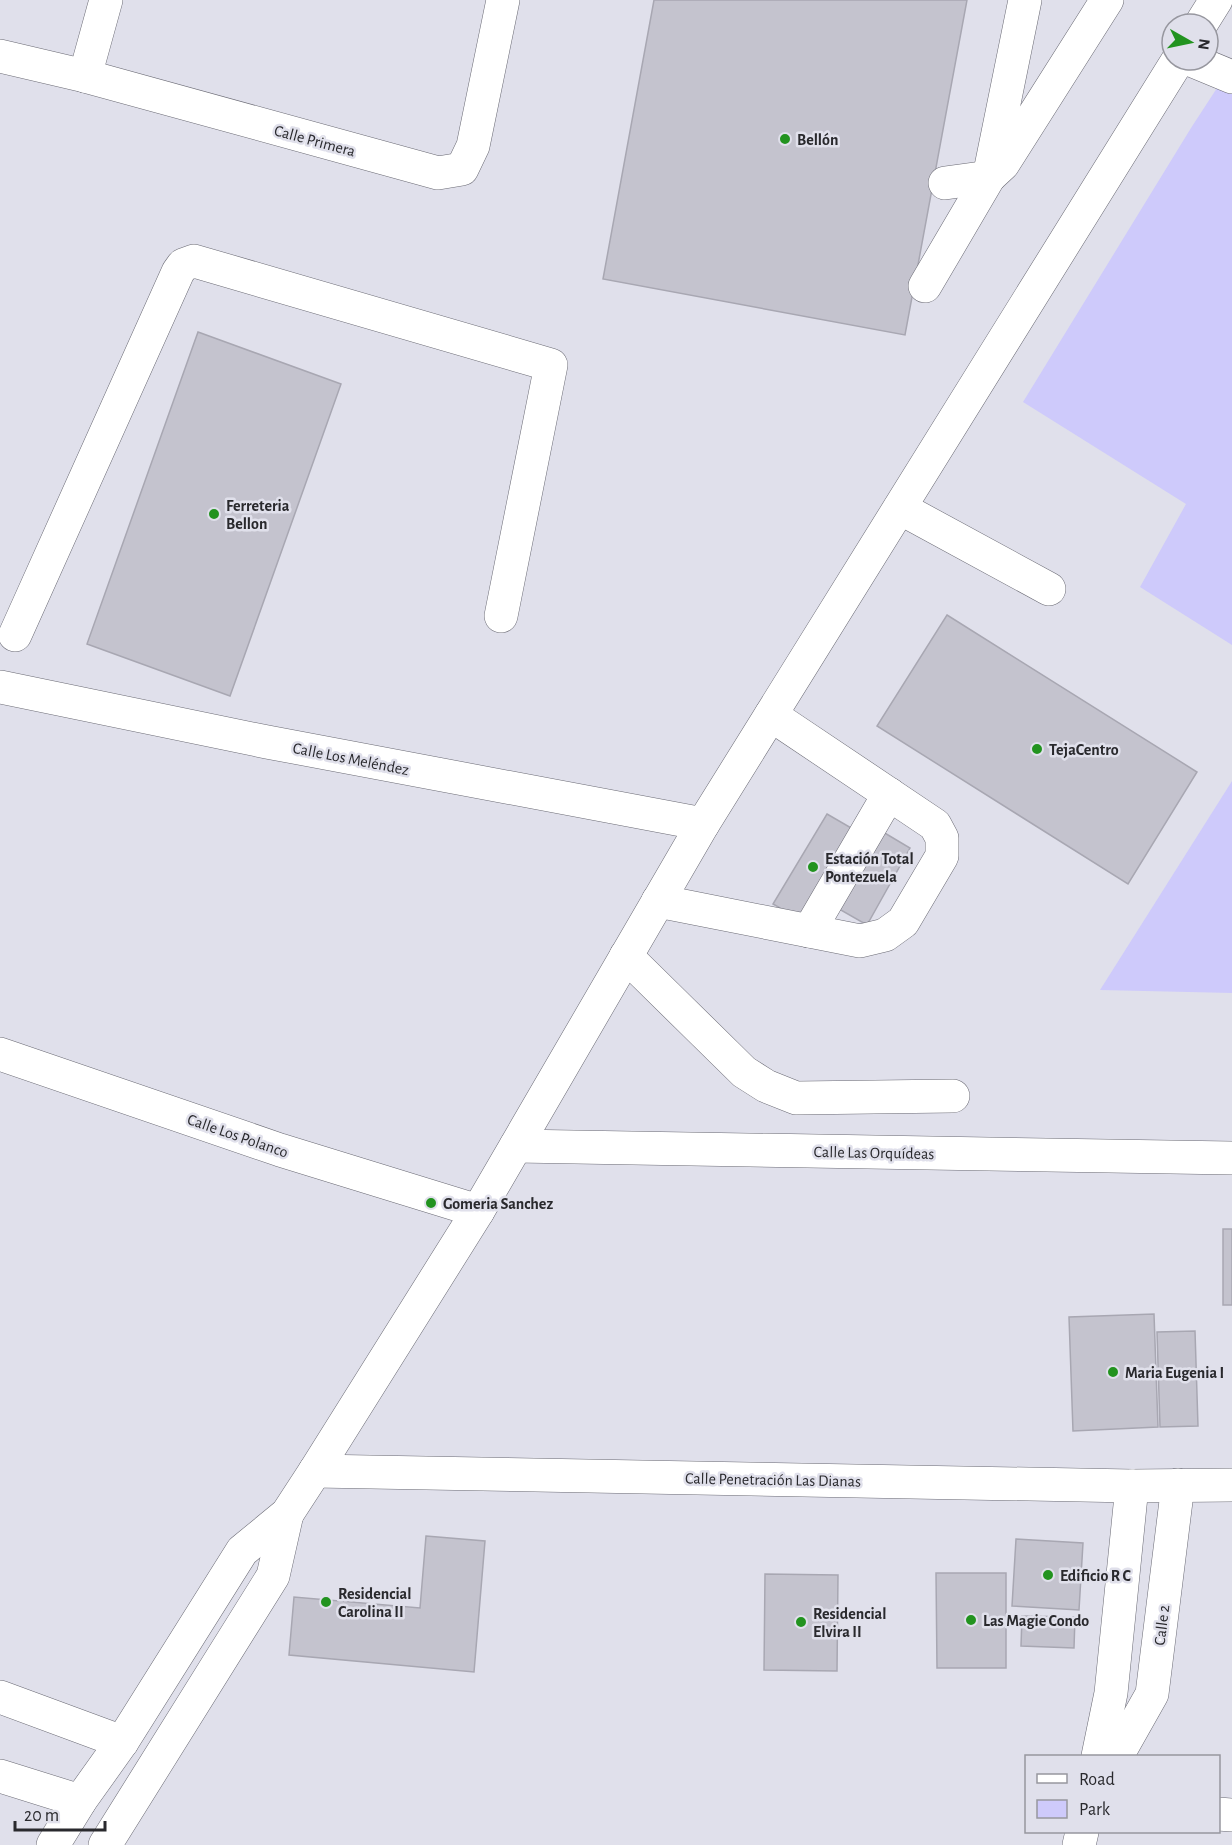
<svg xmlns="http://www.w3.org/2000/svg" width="1232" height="1845" font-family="'Alegreya Sans',sans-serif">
<rect width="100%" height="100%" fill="#e0e0eb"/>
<g fill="#cecafb">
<polygon points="1232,65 1232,645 1140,587 1186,504 1023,402 1191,128"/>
<polygon points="1232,781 1232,993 1100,990"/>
</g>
<g fill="#c4c3ce" stroke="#a8a7b2" stroke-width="1.5">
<polygon points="654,0 967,0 905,335 603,279"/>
<polygon points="198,332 341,384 230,696 87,644"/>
<polygon points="947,615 1197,772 1128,884 877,726"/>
<polygon points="827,814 853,829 799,919 773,904"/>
<polygon points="883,832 910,848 867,925 839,909"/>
<rect x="1223" y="1229" width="9" height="76"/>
<polygon points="1154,1314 1158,1427 1073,1431 1069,1317"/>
<polygon points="1195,1331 1198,1426 1160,1427 1157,1332"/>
<polygon points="426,1536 485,1541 474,1672 289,1655 294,1597 420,1608"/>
<polygon points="1016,1539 1083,1543 1079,1610 1012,1606"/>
<polygon points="936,1573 1006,1573 1006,1668 937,1668"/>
<polygon points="765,1574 838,1575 837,1671 764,1670"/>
<polygon points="1022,1616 1075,1617 1074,1648 1021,1646"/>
</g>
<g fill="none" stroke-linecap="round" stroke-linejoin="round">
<g stroke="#6a6a74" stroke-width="34">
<g id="minor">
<polyline points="0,56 85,76 438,173 462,169 473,146 503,0"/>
<polyline points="1191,60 1232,77"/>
<polyline points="85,76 106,0"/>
<polyline points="945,183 989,177 1003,164 1107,0"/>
<polyline points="925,286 989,177 1025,0"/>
<polyline points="900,508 1049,589"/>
<polyline points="15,635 178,272 183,265 194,261 551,365 501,616"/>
<polyline points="0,687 267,742 703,824"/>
<polyline points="658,901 860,941 885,935 903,922 942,856 942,838 935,825 771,715"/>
<polyline points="809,931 889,794"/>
<polyline points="626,956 744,1072 766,1086 796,1098 953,1096"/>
<polyline points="0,1054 280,1150 478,1211"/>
<polyline points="516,1146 1232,1158"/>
<polyline points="315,1471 1132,1486 1232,1485"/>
<polyline points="0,1697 122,1742"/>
<polyline points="1098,1756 1111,1693 1132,1486"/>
<polyline points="1117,1756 1152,1694 1178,1485"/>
<polyline points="0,1776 80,1801"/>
<polyline points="1218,1814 1232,1815"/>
<polyline points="1079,1845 1082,1832"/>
</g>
</g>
<g stroke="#6a6a74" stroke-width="34">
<g id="major">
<polyline points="1201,24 1216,0"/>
<polyline points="53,1845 80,1801 122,1742 242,1551 287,1514 315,1471 478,1211 703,824 1178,60"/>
<polyline points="105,1845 273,1576 287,1514"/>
</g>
</g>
<use href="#minor" stroke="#fff" stroke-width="33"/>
<use href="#major" stroke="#fff" stroke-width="33"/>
</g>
<g fill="#22931f" stroke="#e0e0eb" stroke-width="2">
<circle cx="785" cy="139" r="6"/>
<circle cx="214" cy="514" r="6"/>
<circle cx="1037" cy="749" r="6"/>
<circle cx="813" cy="867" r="6"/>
<circle cx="431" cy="1203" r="6"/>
<circle cx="1113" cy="1372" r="6"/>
<circle cx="1048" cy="1575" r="6"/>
<circle cx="326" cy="1602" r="6"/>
<circle cx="971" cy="1620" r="6"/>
<circle cx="801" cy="1622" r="6"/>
</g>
<g text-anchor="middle" stroke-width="5" stroke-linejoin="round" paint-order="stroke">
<g font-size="16" font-weight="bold" fill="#29292d" stroke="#e0e0eb" text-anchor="start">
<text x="797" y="145">Bellón</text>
<text x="226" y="511">Ferreteria<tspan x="226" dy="18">Bellon</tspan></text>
<text x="1049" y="755">TejaCentro</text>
<text x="825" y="864">Estación Total<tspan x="825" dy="18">Pontezuela</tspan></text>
<text x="443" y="1209">Gomeria Sanchez</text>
<text x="1125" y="1378">Maria Eugenia I</text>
<text x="1060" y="1581">Edificio R C</text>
<text x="338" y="1599">Residencial<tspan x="338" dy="18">Carolina II</tspan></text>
<text x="813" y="1619">Residencial<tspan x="813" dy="18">Elvira II</tspan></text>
<text x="983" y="1626">Las Magie Condo</text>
</g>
<g font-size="16" fill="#29292d" stroke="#e0e0eb">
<text transform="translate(315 140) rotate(15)" y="6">Calle Primera</text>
<text transform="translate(351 758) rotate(11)" y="6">Calle Los Meléndez</text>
<text transform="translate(238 1135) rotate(19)" y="6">Calle Los Polanco</text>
<text transform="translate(874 1152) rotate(1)" y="6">Calle Las Orquídeas</text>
<text transform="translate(773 1479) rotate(1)" y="6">Calle Penetración Las Dianas</text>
<text transform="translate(1161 1625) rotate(-83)" y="6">Calle 2</text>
</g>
</g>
<rect x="1025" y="1755" width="195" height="78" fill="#e0e0eb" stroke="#97979f" stroke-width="1.5"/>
<rect x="1037" y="1774" width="30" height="9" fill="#ffffff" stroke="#97979f" stroke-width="1.5"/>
<text x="1079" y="1785" font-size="18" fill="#29292d">Road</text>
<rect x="1037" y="1800" width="30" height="18" fill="#cecafb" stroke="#97979f" stroke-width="1.5"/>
<text x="1079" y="1815" font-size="18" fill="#29292d">Park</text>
<g transform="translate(1190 42) rotate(99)"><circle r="28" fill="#e0e0eb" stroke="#97979f" stroke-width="1.5"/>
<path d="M0-4.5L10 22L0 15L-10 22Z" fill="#22931f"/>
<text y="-9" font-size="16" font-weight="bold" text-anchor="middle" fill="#29292d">N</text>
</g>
<path d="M15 1821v9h90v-9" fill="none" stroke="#29292d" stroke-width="3"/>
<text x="24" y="1821" font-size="18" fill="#29292d" stroke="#e0e0eb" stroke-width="4.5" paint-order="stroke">20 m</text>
</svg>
